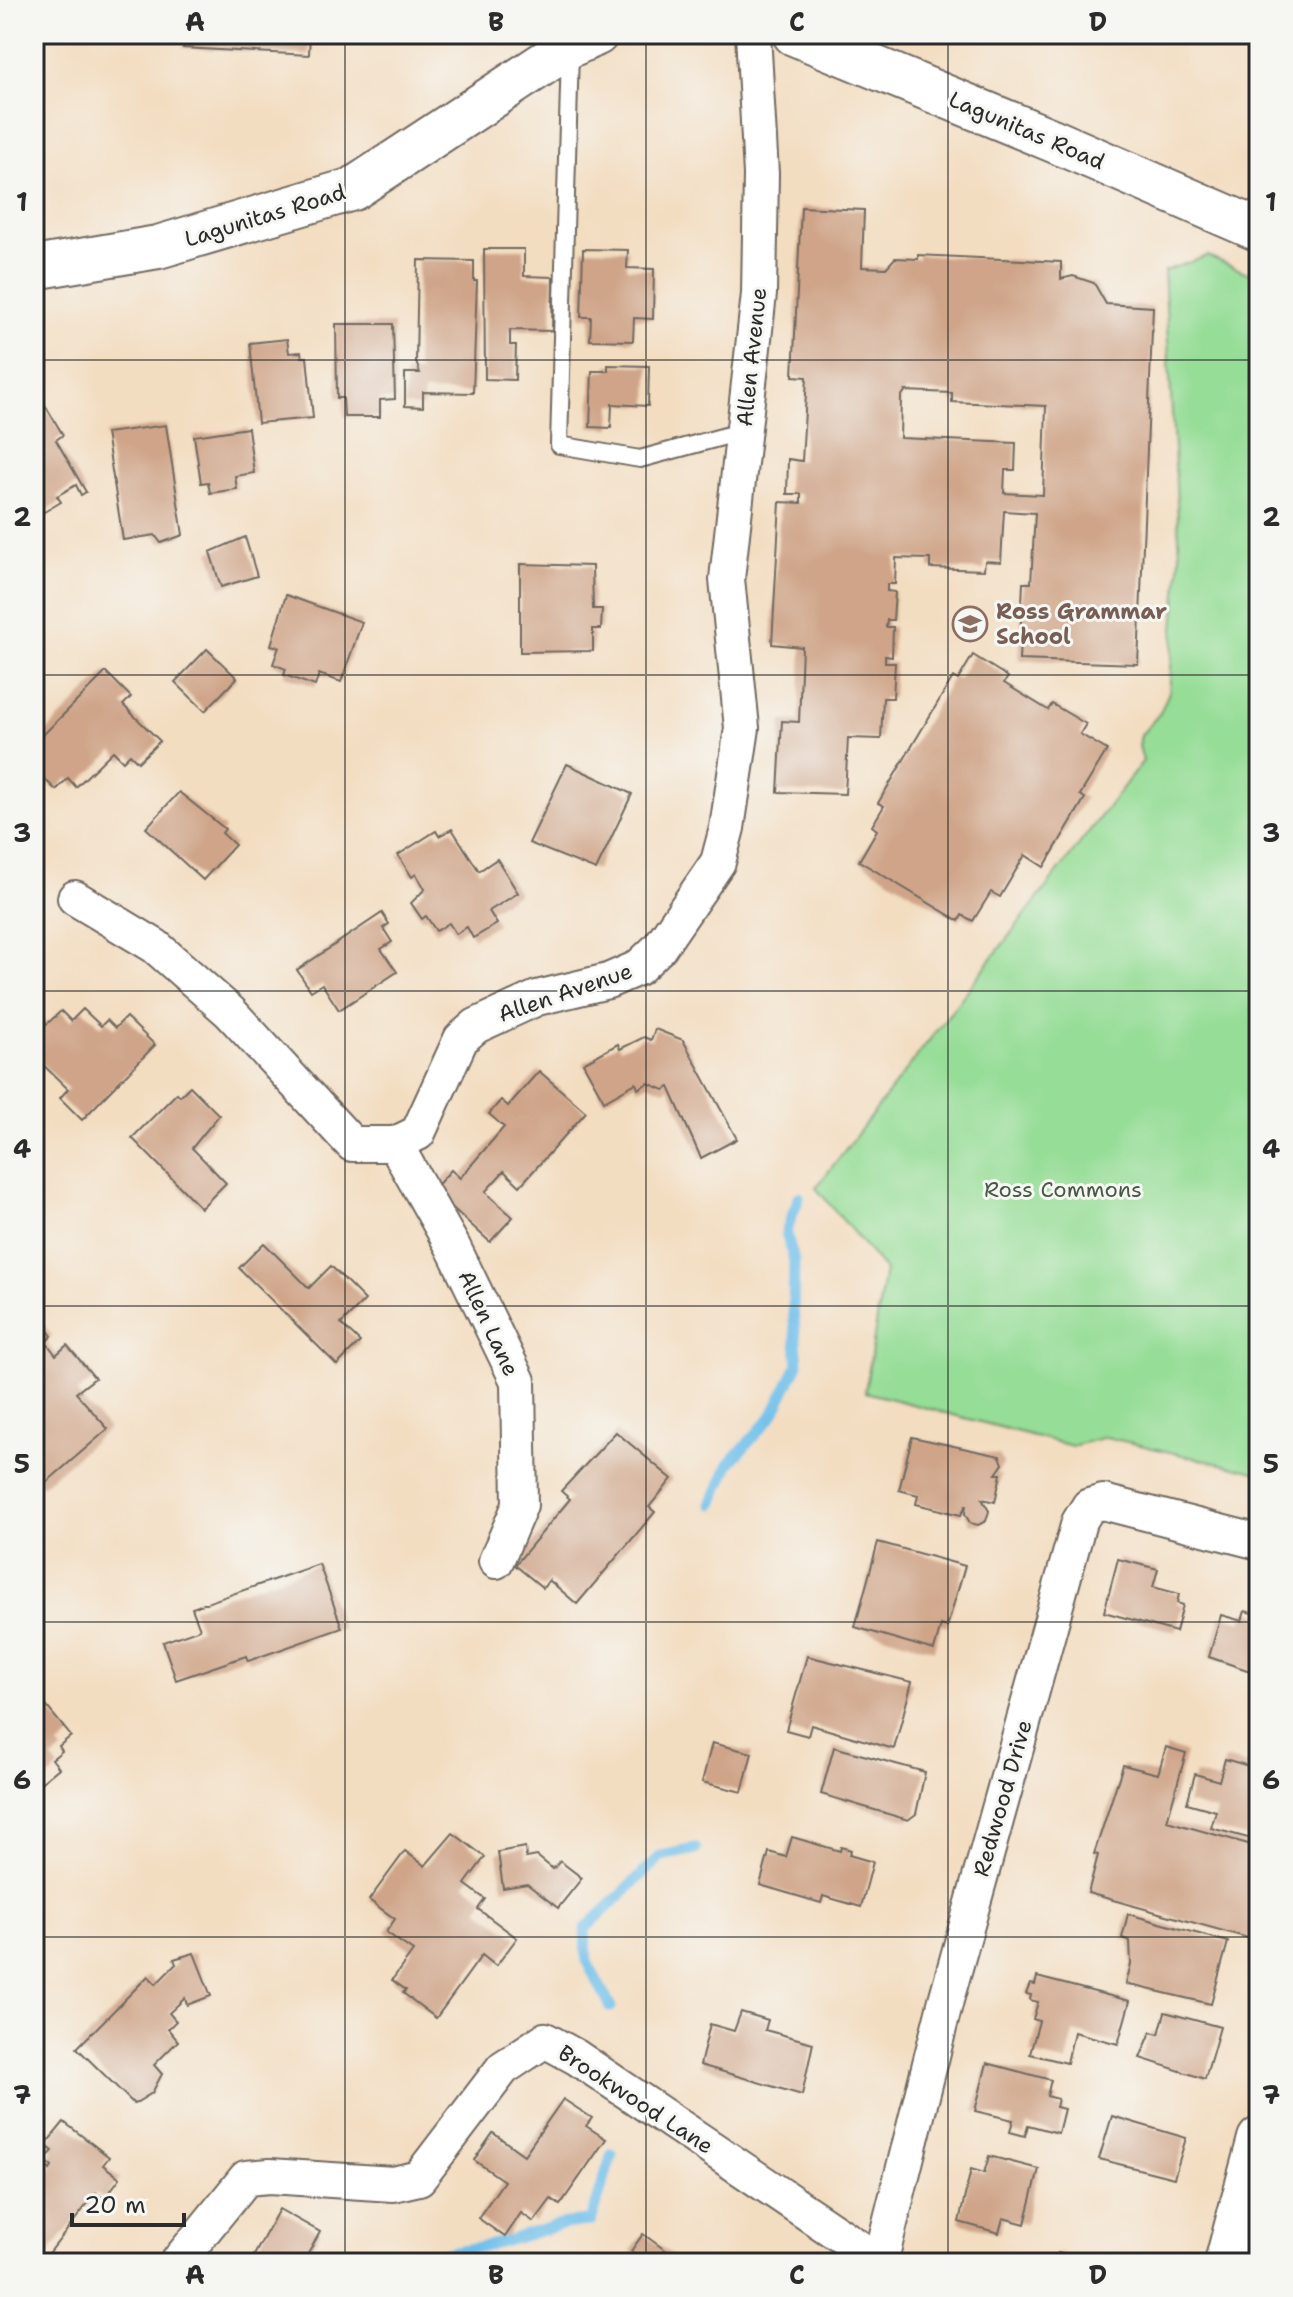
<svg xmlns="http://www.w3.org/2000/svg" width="1293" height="2297" font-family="'Shantell Sans',sans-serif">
<rect width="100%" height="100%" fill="#f6f6f2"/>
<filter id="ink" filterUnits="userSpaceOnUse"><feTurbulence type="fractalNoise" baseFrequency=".0125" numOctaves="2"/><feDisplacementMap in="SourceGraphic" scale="16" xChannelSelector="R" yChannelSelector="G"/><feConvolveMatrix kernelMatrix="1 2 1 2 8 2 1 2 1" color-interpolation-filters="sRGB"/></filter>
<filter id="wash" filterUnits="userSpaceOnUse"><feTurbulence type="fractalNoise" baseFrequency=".006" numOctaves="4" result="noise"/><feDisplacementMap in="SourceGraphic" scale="32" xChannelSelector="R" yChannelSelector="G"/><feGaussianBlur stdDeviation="1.8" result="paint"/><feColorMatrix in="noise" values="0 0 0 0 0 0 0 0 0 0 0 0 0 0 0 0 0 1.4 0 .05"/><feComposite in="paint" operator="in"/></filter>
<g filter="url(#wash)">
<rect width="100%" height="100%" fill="#f3ddc1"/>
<polygon fill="#96dd97" stroke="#608461" stroke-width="2" points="1208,256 1259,278 1259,1473 1106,1437 1072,1446 865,1392 885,1270 816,1188 1143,761 1139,746 1141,735 1160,713 1169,692 1180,556 1164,271"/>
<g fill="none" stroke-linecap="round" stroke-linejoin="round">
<g stroke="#6fbfea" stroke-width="11">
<polyline points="712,1504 729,1464 773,1415 798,1364 793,1309 794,1261 786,1232 799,1197"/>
<polyline points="611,2007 587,1962 585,1929 661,1856 696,1849"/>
<path d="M423 2263C445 2249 470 2250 495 2244 527 2236 557 2222 591 2221L612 2154"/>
</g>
</g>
<g id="blocks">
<g fill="#cfa488" fill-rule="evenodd">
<polygon points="184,34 310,34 309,55 183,48"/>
<path d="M801 207 864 210 862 267 886 268 895 258 918 259V255L1061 262V279L1073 276 1094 283 1106 304 1153 307 1138 664 1019 660 1023 583H1031L1035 513 1004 511 1001 562 985 561 984 570 930 568V559L896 558 895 584H887V591L895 592 893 620H887L886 627H893L892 657 885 656V663H895L893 698H883L881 739 848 738 845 794 778 792 782 721 799 722 802 647 772 644 780 502 801 503V494H787L788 459 802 461 807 377 793 376ZM905 391 952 393V402L1046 406 1043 495 1004 493 1005 470H1015L1016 443 900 438 901 397Z"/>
<polygon points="484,249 524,249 524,276 553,277 552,331 510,330 510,345 516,345 515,380 485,379"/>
<polygon points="583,249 628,250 627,268 654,269 653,319 634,318 633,341 590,340 591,317 581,317"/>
<polygon points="418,260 474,261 474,281 477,281 473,393 423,392 423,407 405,406 405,373 420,373 416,362"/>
<polygon points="336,324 393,324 395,399 380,400 380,417 344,417 343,398 337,398"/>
<polygon points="287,339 289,353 301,352 302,357 307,357 313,418 258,423 250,343"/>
<polygon points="608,365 649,366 648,406 612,404 611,428 590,427 592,371 608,371"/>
<polygon points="45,405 63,435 56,440 86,492 81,495 76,485 57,496 61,502 39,515 34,507 34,411"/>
<polygon points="166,425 183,535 161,543 155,535 123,540 106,433"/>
<polygon points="248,428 254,473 235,476 237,489 210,493 208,482 201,483 194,436"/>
<polygon points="245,537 257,576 221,587 210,552"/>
<polygon points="520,564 592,566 593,609 602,609 601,629 593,629 593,651 520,652"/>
<polygon points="286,595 362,622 341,682 319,674 315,686 284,675 286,669 273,664 279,647 271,645"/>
<polygon points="207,649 237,678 205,711 175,682"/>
<polygon points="973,655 1008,677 1004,683 1048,710 1052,704 1086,724 1080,734 1107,750 1080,795 1085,798 1044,867 1025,855 1000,897 991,892 973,921 962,915 959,921 859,861 877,830 872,826 884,806 878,803 953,677 958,680"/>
<polygon points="106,672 131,697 123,705 160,741 138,762 130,754 123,761 113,751 76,787 68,778 56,790 34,769 34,744"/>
<polygon points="567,764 632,794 596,870 529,843"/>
<polygon points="179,792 225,829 222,833 235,845 203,880 146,828"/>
<polygon points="452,829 479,871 497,859 518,893 489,911 497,924 473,938 467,927 456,934 449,923 436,931 426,916 422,919 411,903 425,889 416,874 412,877 398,855 436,831 439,836"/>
<polygon points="382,913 389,924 383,928 392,942 381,949 397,972 339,1010 322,984 311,991 297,970"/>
<polygon points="83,1009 101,1026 107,1020 115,1028 126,1017 155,1045 82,1120 60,1098 68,1089 34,1056 34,1012 47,1024 61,1011 71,1021"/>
<polygon points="655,1029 683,1040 737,1139 701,1158 669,1087 664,1090 648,1083 638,1089 636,1083 604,1101 583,1063 618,1044 620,1049 644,1037 651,1040"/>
<polygon points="539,1071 586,1112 520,1186 504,1171 485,1192 513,1217 490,1242 433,1190 451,1170 460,1178 504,1127 489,1114 501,1100 508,1106"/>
<polygon points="190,1086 219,1115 192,1148 226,1183 201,1208 132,1138 177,1093 180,1096"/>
<polygon points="264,1243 309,1288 331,1266 365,1300 341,1324 360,1342 337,1365 239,1268"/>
<polygon points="43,1324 52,1336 46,1342 56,1355 67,1345 95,1378 76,1393 108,1429 42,1486 34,1476 34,1331"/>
<polygon points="616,1432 672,1479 649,1507 655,1512 577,1604 549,1580 543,1588 515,1565 570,1499 561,1491"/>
<polygon points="912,1437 1000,1456 1003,1464 996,1474 1001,1474 995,1502 982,1499 989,1511 986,1521 978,1525 970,1523 965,1514 966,1505 961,1515 916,1504 918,1495 899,1490"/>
<polygon points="878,1542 965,1566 947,1627 941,1625 934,1650 855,1627"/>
<polygon points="1118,1559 1158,1569 1153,1587 1179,1594 1177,1603 1183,1605 1176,1632 1104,1612"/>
<polygon points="319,1564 342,1628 248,1661 246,1656 176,1680 163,1642 200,1629 192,1608"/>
<polygon points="1245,1611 1259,1615 1259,1674 1209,1657 1221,1615 1242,1621"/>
<polygon points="807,1656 912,1682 894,1749 811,1725 808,1736 786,1730"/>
<polygon points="34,1691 71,1736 59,1746 62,1751 52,1759 59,1768 42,1782 34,1773"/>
<polygon points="1258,1718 1259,1718 1259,1762 1247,1759"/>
<polygon points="712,1743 752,1753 742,1792 702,1782"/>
<polygon points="834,1747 925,1772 916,1814 908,1820 821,1794"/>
<polygon points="1166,1747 1186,1753 1167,1821 1259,1847 1259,1941 1088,1893 1098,1855 1094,1854 1123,1765 1158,1774"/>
<polygon points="1225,1759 1259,1769 1259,1841 1211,1828 1216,1811 1187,1803 1195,1774 1219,1781"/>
<polygon points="453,1833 485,1857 465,1884 485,1899 478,1909 517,1938 496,1966 482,1955 436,2018 403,1993 406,1990 392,1980 413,1951 386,1932 395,1919 369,1900 405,1851 425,1866"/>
<polygon points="792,1837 840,1851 841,1847 851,1850 849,1855 873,1862 861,1907 823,1896 821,1903 760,1885 769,1852 786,1857"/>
<polygon points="525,1847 526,1858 537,1856 553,1869 560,1861 582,1878 558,1908 527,1884 503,1888 498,1852"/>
<polygon points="1128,1914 1228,1942 1211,2004 1126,1984 1131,1964 1130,1941 1122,1938"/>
<polygon points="194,1953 211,1996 187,2005 185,1998 169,2013 176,2021 168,2029 178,2041 154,2065 162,2074 152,2093 134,2104 77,2048 148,1976 156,1984 176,1964 174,1959"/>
<polygon points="1037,1977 1130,2001 1118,2044 1074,2032 1067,2063 1030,2054 1039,2021 1033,2019 1038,2002 1030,2000 1031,1995 1026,1994 1030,1984 1035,1985"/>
<polygon points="741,2012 768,2020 765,2030 813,2043 802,2095 700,2065 710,2024 734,2031"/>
<polygon points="1165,2012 1220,2027 1205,2079 1140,2058 1151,2032 1159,2034"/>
<polygon points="987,2063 1051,2080 1047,2096 1058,2099 1056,2107 1064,2109 1058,2133 1028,2125 1025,2136 1010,2132 1013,2120 975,2111"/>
<polygon points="563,2099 592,2118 586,2126 606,2139 560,2205 551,2199 534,2222 521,2213 505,2237 478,2218 504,2181 474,2160 493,2133 524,2155"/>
<polygon points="1112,2116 1186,2138 1174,2178 1099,2159"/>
<polygon points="64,2122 109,2157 103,2165 120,2178 104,2199 96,2193 46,2257 34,2248 34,2165 39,2161 50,2170 52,2167 45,2160 53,2151 45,2145"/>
<polygon points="989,2156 1039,2169 1025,2224 1003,2218 999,2233 959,2222 971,2169 984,2173"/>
<polygon points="279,2209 320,2232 303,2263 250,2263"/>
<polygon points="643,2234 683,2263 647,2263 631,2251"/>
<polygon points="1058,2253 1077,2258 1079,2255 1105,2263 1055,2263"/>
</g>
</g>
</g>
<g filter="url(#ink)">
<use href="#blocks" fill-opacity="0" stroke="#716960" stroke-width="2"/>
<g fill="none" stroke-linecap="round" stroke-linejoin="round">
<g stroke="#716960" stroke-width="20">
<polyline id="service" points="570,51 559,445 640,459 744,431"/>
</g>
<g stroke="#716960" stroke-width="38">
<g id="minor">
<polyline points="75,898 155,946 230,1012 352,1144 395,1144 418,1133 461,1039 476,1026 537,998 608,981 638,968 659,948 718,862 727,828 742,728 727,579 759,294 761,174 753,34"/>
<polyline points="395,1144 453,1247 518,1381 520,1505 496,1561"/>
<polyline points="177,2263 246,2178 270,2176 393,2184 419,2178 503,2068 545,2040 576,2057 880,2262"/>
<polyline points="880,2263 946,2000 1079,1522 1089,1506 1103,1502 1259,1542"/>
</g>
</g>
<g stroke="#716960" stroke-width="46">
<g id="tertiary">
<polyline points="794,34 1054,141 1259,230"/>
<polyline points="34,268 158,247 353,189 570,46 597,34"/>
<polyline points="1226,2263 1259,2139"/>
</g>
</g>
<use href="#service" stroke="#fff" stroke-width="16"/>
<use href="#minor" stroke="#fff" stroke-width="34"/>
<use href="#tertiary" stroke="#fff" stroke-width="42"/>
</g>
</g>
<path fill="none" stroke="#2b2b2b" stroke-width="2" stroke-opacity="0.55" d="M345 34V2263M646 34V2263M948 34V2263M34 360H1259M34 675H1259M34 991H1259M34 1306H1259M34 1622H1259M34 1937H1259"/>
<defs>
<g id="school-ring" transform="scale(1.8)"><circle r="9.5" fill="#f6f6f2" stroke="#8d6e63" stroke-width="1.5"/><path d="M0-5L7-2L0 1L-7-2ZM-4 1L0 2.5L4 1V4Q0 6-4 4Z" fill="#8d6e63"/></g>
</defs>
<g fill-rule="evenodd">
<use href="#school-ring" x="970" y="624"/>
</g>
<g text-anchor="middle" stroke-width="6" stroke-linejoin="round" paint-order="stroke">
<g font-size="22" fill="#2b2b2b" stroke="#f6f6f2">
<text transform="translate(1027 130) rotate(23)" y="8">Lagunitas Road</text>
<text transform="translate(265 215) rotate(-17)" y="8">Lagunitas Road</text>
<text transform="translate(751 357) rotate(-84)" y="8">Allen Avenue</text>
<text transform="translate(565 992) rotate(-19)" y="8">Allen Avenue</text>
<text transform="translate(489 1323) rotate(65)" y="8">Allen Lane</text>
<text transform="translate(1002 1798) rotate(-74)" y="8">Redwood Drive</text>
<text transform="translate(636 2099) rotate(33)" y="8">Brookwood Lane</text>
</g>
<g font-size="22" font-weight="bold" fill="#785e54" stroke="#f6f6f2" text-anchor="start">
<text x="996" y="619">Ross Grammar<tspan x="996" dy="25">School</tspan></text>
</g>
<g font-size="22" fill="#465846" stroke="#f6f6f2">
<text x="1063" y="1197">Ross Commons</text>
</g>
</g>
<rect width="1293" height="2297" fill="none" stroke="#f6f6f2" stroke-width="88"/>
<path d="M72 2213v12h112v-12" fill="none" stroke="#2b2b2b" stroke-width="4"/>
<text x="84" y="2213" font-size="24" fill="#2b2b2b" stroke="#f6f6f2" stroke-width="6" paint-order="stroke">20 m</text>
<rect x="44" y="44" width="1205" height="2209" fill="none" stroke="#2b2b2b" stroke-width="3"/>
<g font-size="26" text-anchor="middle" font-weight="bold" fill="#2b2b2b">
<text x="195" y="31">A</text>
<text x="496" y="31">B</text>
<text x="797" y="31">C</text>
<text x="1098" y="31">D</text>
<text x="22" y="211">1</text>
<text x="1271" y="211">1</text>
<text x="22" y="526">2</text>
<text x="1271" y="526">2</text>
<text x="22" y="842">3</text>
<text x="1271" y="842">3</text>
<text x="22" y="1158">4</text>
<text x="1271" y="1158">4</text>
<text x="22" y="1473">5</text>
<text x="1271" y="1473">5</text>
<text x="22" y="1789">6</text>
<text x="1271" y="1789">6</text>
<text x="22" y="2104">7</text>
<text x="1271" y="2104">7</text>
<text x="195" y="2284">A</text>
<text x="496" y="2284">B</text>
<text x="797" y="2284">C</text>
<text x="1098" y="2284">D</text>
</g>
</svg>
